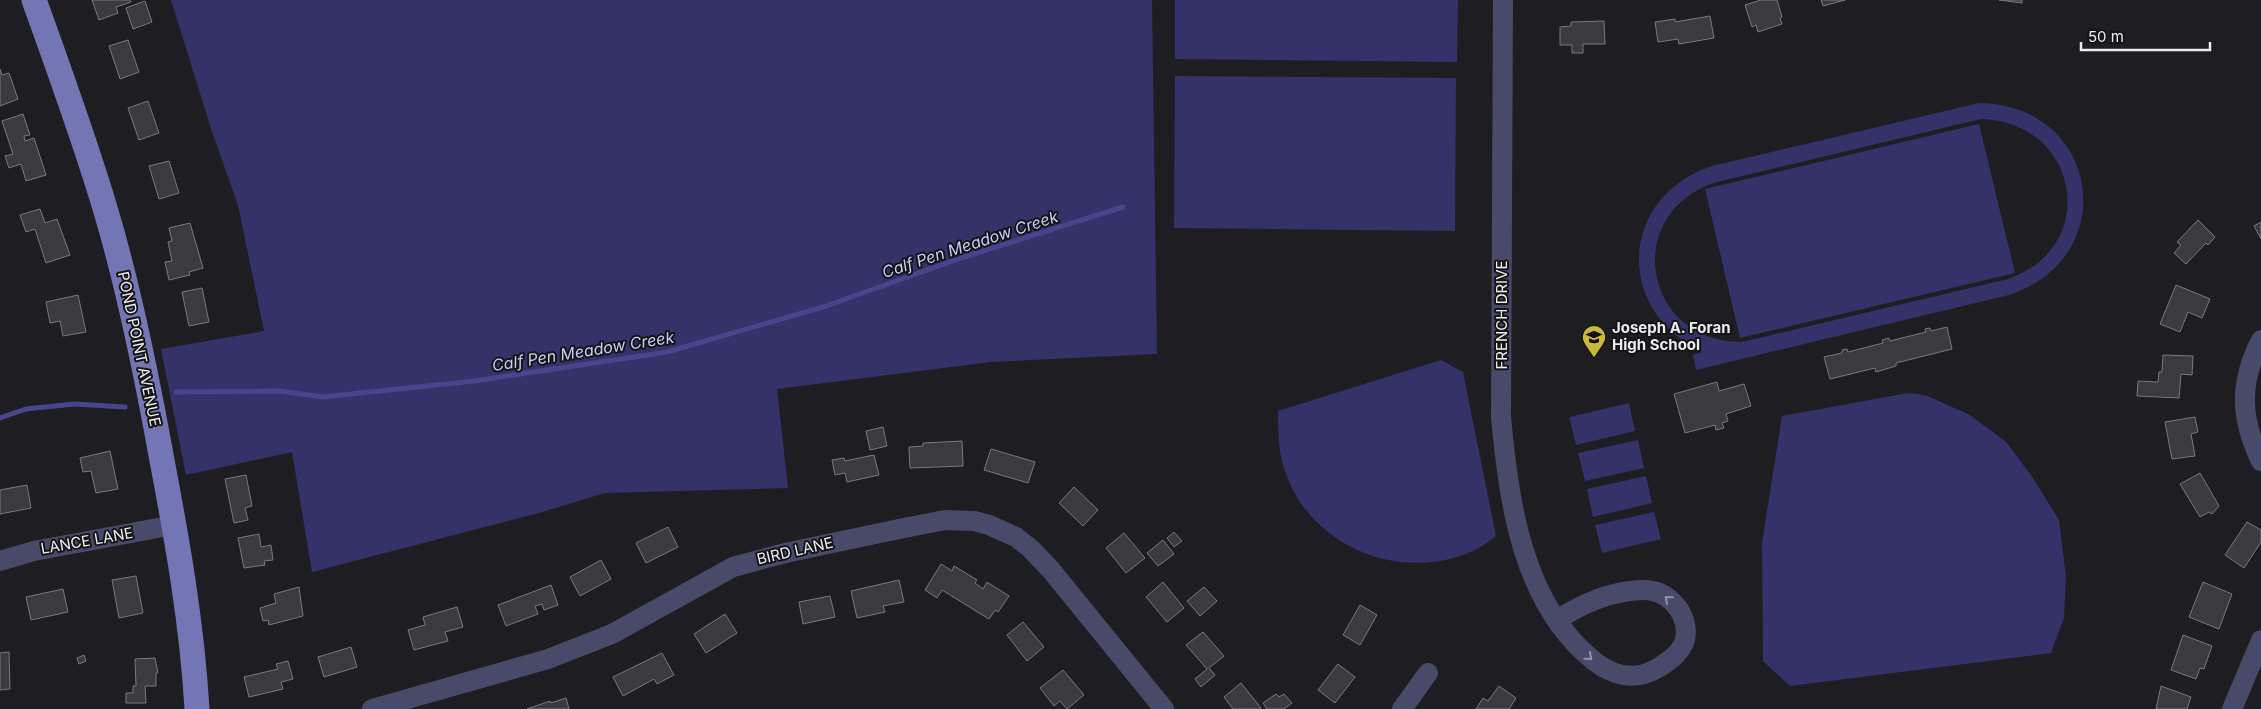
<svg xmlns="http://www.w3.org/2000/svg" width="2261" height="709" font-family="Inter,sans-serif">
<rect width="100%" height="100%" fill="#1e1e22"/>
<g fill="#343269" fill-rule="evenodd">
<polygon points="171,0 1152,0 1157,354 991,362 777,389 788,488 605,493 539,513 312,572 292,452 186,475 161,349 264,331 238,205 212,132"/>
<polygon points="1175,0 1458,0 1457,62 1175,59"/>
<polygon points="1175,76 1456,78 1455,231 1174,228"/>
<path d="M1979 103C2099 104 2124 257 2009 295L1696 370 1693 355 1702 352C1614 310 1619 197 1712 166ZM1981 119C2080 122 2101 247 2008 279L1742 342C1642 342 1621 212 1717 182Z"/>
<polygon points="1979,124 2015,273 1740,338 1705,189"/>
<path d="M1441 360 1463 372 1496 536C1489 541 1481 547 1473 551 1401 583 1311 548 1285 471 1278 452 1278 431 1278 411Z"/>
<polygon points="1908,393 1925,395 1970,415 2006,442 2031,475 2059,520 2066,577 2064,618 2051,653 1790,686 1763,661 1762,543 1782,416"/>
<polygon points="1629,403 1635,431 1576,445 1569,417"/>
<polygon points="1638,440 1644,468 1585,481 1578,453"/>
<polygon points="1646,476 1652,503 1593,517 1587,489"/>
<polygon points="1654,512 1661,539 1602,553 1595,525"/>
</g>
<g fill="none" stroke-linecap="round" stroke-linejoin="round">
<g stroke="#48458d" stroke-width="5">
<polyline points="176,392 280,391 323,397 474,381 667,352 823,307 964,257 1123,207"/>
<polyline points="0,418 26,409 74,404 125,407"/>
</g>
</g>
<g fill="#3b3b3f" stroke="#7a7a7e">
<polygon points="92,0 130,0 131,2 116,7 118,13 99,20"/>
<polygon points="1761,0 1777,0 1782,17 1780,18 1782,24 1758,32 1756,25 1752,27 1745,5"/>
<polygon points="1821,0 1845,0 1823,6"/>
<polygon points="1999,0 2022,0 2022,3"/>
<polygon points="145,1 152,22 133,29 126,8"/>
<polygon points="1710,16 1714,38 1679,44 1678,39 1658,42 1655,22 1675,19 1675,22"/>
<polygon points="1604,21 1605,44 1583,44 1583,53 1572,53 1572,45 1560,45 1560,27 1571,26 1571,22"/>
<polygon points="128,40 139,72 120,79 109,46"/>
<polygon points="0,69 2,75 9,73 18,99 0,106"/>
<polygon points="148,101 159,133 139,140 128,108"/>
<polygon points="23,114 30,135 24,136 25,141 34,138 46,175 26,181 21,164 9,168 5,156 13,154 2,121"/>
<polygon points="169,161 179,193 159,199 149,166"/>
<polygon points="40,209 45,223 57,219 70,255 46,263 35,229 26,232 20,215"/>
<polygon points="2198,220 2215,237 2208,245 2206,243 2186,264 2174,253 2181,245 2177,242"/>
<polygon points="2261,222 2261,239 2254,226"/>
<polygon points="190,223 203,268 189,272 190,275 169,280 165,262 172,261 168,242 172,241 169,228"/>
<polygon points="2176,285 2210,299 2202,318 2188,312 2180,332 2160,324"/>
<polygon points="202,288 209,322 189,326 182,292"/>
<polygon points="78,295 86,332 63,336 60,321 50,323 46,302"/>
<polygon points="1947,327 1952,349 1896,363 1896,366 1876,372 1875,368 1830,379 1824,357 1842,353 1842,350 1847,349 1848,352 1883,343 1882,340 1889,338 1890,341 1926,332 1925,329 1930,328 1931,331"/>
<polygon points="2163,355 2193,356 2192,375 2181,374 2179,398 2137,396 2138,381 2158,382 2159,372 2162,372"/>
<polygon points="1717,382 1719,391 1744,384 1751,406 1726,414 1728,421 1722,423 1724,428 1716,430 1715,425 1685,433 1674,394"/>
<polygon points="2195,417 2198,432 2191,434 2195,456 2172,459 2165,422"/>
<polygon points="883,427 887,446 870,450 866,431"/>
<polygon points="962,441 963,466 910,468 909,447 923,446 923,443"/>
<polygon points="991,449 1035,462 1028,483 984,470"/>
<polygon points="110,451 118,489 96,493 91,471 83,472 80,458"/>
<polygon points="874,455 879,475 847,482 845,473 835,475 832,460 844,458 845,461"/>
<polygon points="2200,473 2219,506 2212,514 2209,512 2200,517 2180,484"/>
<polygon points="246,475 252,506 245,508 248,520 234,523 225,479"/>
<polygon points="27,485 31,508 0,514 0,490"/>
<polygon points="1074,487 1098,510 1083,526 1059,503"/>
<polygon points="2247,522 2261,530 2261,542 2244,568 2225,555"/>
<polygon points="668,527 678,547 646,563 636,543"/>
<polygon points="1174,532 1182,541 1174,547 1167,538"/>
<polygon points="1124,533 1145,558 1126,573 1106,548"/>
<polygon points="259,534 261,547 271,545 273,560 264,561 265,565 244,568 238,538"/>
<polygon points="1163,540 1174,554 1158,566 1147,553"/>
<polygon points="601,560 611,579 580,596 570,577"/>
<polygon points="941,564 952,571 954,566 977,580 975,583 983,589 987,582 1009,596 998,612 995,610 989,619 942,590 937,598 925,590"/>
<polygon points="136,576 143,613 119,618 112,580"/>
<polygon points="899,580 904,602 883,606 885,612 857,618 851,591"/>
<polygon points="1163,582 1184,608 1167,622 1146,597"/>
<polygon points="2203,582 2232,594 2219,629 2189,617"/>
<polygon points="551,585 558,605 544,610 542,604 535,606 538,614 506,626 498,605"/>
<polygon points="299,587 303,616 269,625 268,620 263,621 260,608 276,603 274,594"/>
<polygon points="1204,587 1217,601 1200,616 1187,601"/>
<polygon points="63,589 68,612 31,620 26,597"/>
<polygon points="830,596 835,617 803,624 799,602"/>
<polygon points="1360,605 1377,615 1360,645 1343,635"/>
<polygon points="457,607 463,627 445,632 448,641 414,650 408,630 425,625 423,617"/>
<polygon points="725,614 737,633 706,653 694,634"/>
<polygon points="1023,622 1044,647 1027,661 1007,635"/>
<polygon points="1203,632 1224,656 1209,668 1215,675 1201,687 1195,679 1207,669 1186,645"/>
<polygon points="2183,635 2212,646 2204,669 2200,668 2196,679 2171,670"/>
<polygon points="351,647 357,667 324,677 318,657"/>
<polygon points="9,652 10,689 0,690 0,653"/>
<polygon points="662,653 674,675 657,684 654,679 623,696 613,677"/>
<polygon points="84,655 86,661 79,664 77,658"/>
<polygon points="155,658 158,673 156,673 156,686 145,686 146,703 126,703 126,693 133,693 133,686 136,686 135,659"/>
<polygon points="288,661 293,679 281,682 283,689 249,697 244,677 278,669 276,664"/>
<polygon points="1338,664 1355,677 1335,703 1318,690"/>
<polygon points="1063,670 1084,695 1067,709 1060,701 1054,706 1040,688"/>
<polygon points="1241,683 1261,708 1260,709 1233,709 1224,697"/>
<polygon points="1499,686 1516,698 1509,709 1476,709 1483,698 1488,701"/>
<polygon points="2161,686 2191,697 2187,709 2156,709"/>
<polygon points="1276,694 1279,697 1284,694 1292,703 1284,709 1267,709 1263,703"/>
<polygon points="566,698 569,709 527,709 550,701 551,703"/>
</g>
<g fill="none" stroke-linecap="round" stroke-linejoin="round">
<g stroke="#494a6a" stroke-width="20">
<path d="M1503 0 1501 417C1509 502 1522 604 1594 661 1613 676 1635 681 1656 669 1670 661 1686 650 1686 632 1685 608 1665 589 1642 590 1610 591 1583 603 1557 620"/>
<path d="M2261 340C2239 383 2240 418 2261 461"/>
<polyline points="0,561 34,551 174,525"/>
<polyline points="372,709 548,659 612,634 733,567 785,553 899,529 945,520 974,521 989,525 1016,537 1031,549 1051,570 1164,709"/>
<polyline points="1402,709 1428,673"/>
<polyline points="2232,709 2261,640"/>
</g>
<path stroke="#7475b5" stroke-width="25" d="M34 0C59 69 84 138 105 208 129 288 146 372 161 455 177 539 192 623 197 709"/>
</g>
<defs><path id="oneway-chevron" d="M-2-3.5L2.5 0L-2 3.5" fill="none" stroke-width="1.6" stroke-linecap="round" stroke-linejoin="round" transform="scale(1.25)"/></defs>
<g stroke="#9293a6">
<use href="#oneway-chevron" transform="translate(1668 599) rotate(-139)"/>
<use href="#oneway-chevron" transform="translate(1589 657) rotate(39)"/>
</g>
<defs>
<g id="school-pin" transform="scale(1.25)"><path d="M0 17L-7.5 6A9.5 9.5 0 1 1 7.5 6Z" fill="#caba3a" stroke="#151518"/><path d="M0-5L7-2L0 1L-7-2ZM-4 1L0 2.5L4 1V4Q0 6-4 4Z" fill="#111"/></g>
</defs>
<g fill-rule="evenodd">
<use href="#school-pin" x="1594" y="337"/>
</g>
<g text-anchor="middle" stroke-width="4" stroke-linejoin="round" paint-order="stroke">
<g font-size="15" fill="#ececef" stroke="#151518">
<text transform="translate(1502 315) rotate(-90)" y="5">FRENCH DRIVE</text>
<text transform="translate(139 349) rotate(78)" y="5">POND POINT AVENUE</text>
<text transform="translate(87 541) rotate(-10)" y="5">LANCE LANE</text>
<text transform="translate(795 551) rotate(-13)" y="5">BIRD LANE</text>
</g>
<g font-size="15" font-weight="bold" fill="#ececef" stroke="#151518" text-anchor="start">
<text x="1612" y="333">Joseph A. Foran<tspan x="1612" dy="17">High School</tspan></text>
</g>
<g font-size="16" font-style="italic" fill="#cbcdf7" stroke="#151518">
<text transform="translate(970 244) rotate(-18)" y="6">Calf Pen Meadow Creek</text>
<text transform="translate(583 351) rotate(-9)" y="6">Calf Pen Meadow Creek</text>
</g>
</g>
<path d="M2081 42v8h129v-8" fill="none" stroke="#ececef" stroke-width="2.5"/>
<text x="2088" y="42" font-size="15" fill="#ececef" stroke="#151518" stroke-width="4" paint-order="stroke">50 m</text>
</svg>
